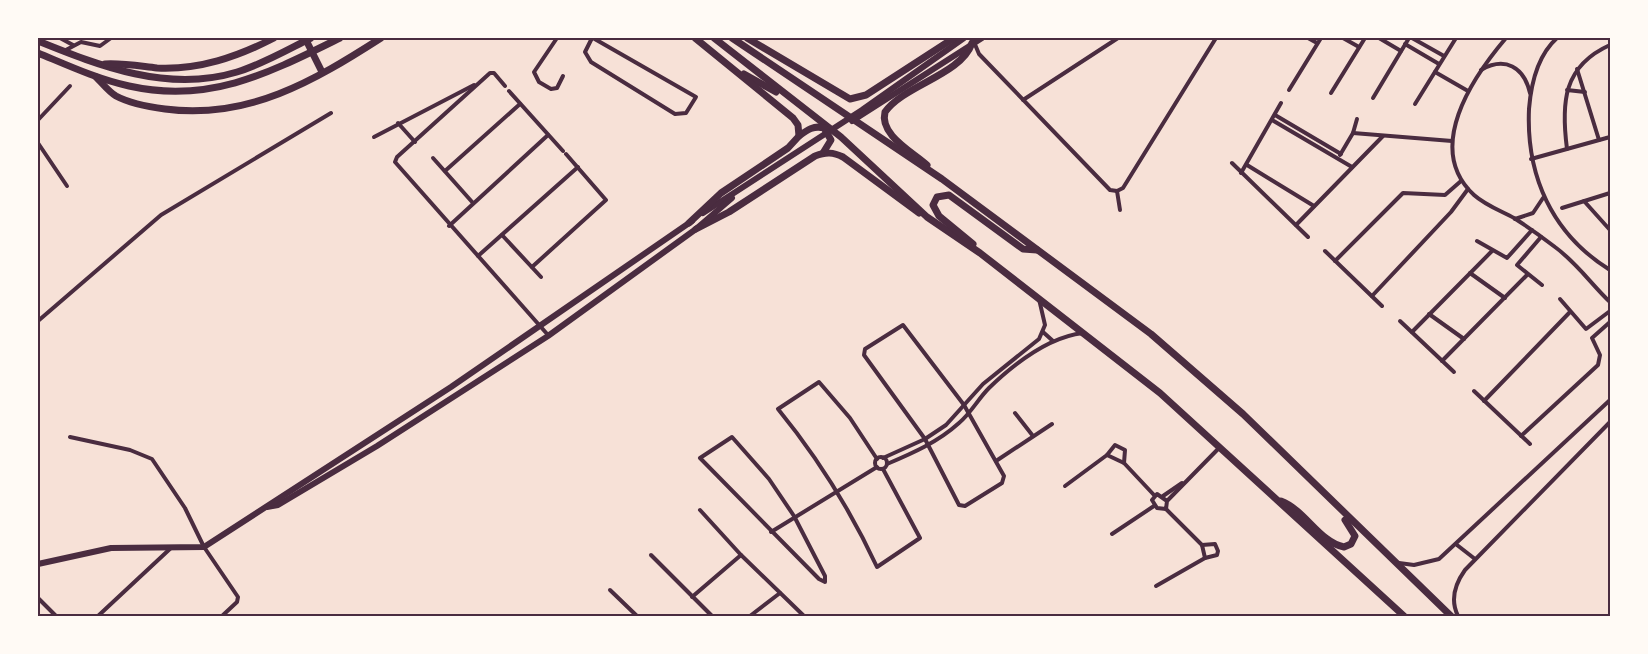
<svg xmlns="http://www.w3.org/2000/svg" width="1648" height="654" font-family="Cabin,sans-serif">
<rect width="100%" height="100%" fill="#f7e1d7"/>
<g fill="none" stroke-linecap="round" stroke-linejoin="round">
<g stroke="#4a2c40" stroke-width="4">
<polyline points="60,38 73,45"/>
<polyline points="557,38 534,72 539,82 551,89 557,88 563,76"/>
<polyline points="592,38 585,52 591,62 675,114 686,113 696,97 593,38"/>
<polyline points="1308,38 1317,43"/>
<polyline points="1343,38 1359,47"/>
<polyline points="1379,38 1401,51"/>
<polyline points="1412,38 1444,56"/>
<path d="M1506 38C1472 78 1424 149 1474 195 1485 205 1501 211 1514 218 1528 227 1542 237 1555 247 1577 263 1591 284 1610 302"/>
<path d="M1557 38C1538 55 1531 84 1529 109 1526 176 1552 234 1610 270"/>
<polyline points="974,42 979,54 1110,190 1117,191"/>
<polyline points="1405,44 1439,64"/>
<polyline points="64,51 81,42 100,46 111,38"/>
<polyline points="1577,69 1599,140"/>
<path d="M1481 70C1505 56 1524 67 1530 93"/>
<polyline points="1435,72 1468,91"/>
<polyline points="505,86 494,73 490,73 397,157 395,162 548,335"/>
<polyline points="1289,90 1321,38"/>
<polyline points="1567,90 1585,92"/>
<polyline points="509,91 563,151"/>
<polyline points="1331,93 1365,38"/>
<polyline points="1373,98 1409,38"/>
<polyline points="1023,100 1118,38"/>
<polyline points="1415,104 1456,38"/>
<polyline points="1275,115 1341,154"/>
<polyline points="38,120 70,86"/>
<polyline points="1272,120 1352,167"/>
<polyline points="398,123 415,142"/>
<polyline points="1353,133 1452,141"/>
<polyline points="374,137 474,85"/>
<polyline points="38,143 67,186"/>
<path d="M1567 149C1561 103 1563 66 1610 45"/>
<polyline points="1340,155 1353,133 1357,119"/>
<polyline points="433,158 473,203"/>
<polyline points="1531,159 1610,137"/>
<polyline points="1232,163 1308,237"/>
<polyline points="1247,165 1314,206"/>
<polyline points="445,171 520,104"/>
<polyline points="1241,173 1281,103"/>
<polyline points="1117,191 1123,188 1216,38"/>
<polyline points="1117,191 1120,210"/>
<polyline points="1584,201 1610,230"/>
<polyline points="1562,208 1610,193"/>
<polyline points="1515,219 1533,213 1543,198"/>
<polyline points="1296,225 1383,136"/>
<polyline points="449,226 548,135"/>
<polyline points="502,235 541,277"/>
<polyline points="1541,237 1517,265 1542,285"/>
<polyline points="1477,241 1507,258 1532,230"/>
<polyline points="1325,251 1382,306"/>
<polyline points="478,256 578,167"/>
<polyline points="1335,261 1403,193 1445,195 1461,181"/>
<polyline points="532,267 606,200 566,154"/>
<polyline points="1470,273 1505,298"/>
<polyline points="1372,296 1451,212 1468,189"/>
<polyline points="1560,299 1586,329 1610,311"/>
<polyline points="1429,314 1464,339"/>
<polyline points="38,321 161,215 331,113"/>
<polyline points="1400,321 1454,372"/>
<polygon points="903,325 964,405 1004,476 1002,483 965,506 959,505 925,439 864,355 865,349"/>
<polyline points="1043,332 1053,341"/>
<polyline points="1412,332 1492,251"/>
<polyline points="1442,361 1527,275"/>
<polyline points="1474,391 1530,444"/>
<polyline points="1484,401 1570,312"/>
<polyline points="1015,413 1033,436"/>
<polyline points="1521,436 1598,365 1600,355 1592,338 1610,322"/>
<polyline points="70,437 130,450 152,459 185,508 204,547 238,597 237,602 222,616"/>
<polygon points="732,437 769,479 794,516 825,576 825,582 819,579 700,458"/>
<polyline points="1107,455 1124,463 1154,495"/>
<circle cx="881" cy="463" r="6"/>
<polyline points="883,458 925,439 946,425 983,384 1039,339 1045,325 1039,299"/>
<path d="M877 459 850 418 819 382 778 409C818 458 850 509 877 567L920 538 883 469"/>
<polyline points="996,461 1052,424"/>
<path d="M887 464C913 453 938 442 959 423 971 413 978 399 989 388 1014 364 1049 337 1083 333"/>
<polyline points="1065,486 1107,455 1115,445 1125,450 1124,463"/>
<polyline points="1163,496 1182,483"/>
<polyline points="1167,501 1157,494 1152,500 1157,508 1166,509 1167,501 1220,447"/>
<polyline points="1166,509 1202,545 1205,558"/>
<polyline points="700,510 741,555 804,616"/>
<polyline points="771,532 877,467"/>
<polyline points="1112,534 1154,506"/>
<polyline points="1457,545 1475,559"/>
<polyline points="651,555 712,616"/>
<polyline points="1399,563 1414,565 1439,559 1610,400"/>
<polyline points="1156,586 1205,558 1217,555 1218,551 1215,544 1202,545"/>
<polyline points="610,590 637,616"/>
<polyline points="692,597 741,555"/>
<polyline points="38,598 56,616"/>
<polyline points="98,616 172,547"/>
<polyline points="750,616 780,593"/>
<path d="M1458 616C1450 600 1455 584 1465 570L1610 422"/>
</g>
<g stroke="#4a2c40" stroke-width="6">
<polyline points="852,121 982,38"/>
<polyline points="703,213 862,110 964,38"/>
<polyline points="267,507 278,505 377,446 548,336 696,229 732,198"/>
<polyline points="38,564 111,548 204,547 451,387 692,221"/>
</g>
<g stroke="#4a2c40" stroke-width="7">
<polyline points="305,38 322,72"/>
<polyline points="714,38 841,137 927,217 980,253 1160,393 1404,616"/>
<polyline points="732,38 942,179 1151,334 1243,414 1451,616"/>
<polyline points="747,38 850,99 866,95 954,38"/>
<path d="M38 41C100 66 168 93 237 72 263 64 287 50 311 38"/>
<path d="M38 53C67 65 97 79 129 86 210 104 269 73 340 38"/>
<path d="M105 64C123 63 139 66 157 68 199 70 237 57 274 38"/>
<polyline points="744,74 776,92"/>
<path d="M96 77C102 83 109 92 116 96 131 104 149 107 165 109 248 120 314 81 381 38"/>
<path d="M799 136C807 130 814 125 824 128L831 140 823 153"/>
<path d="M927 165C913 152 879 135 885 112 904 85 961 75 972 43"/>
<polyline points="689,223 721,193 788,148 799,136 798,125 793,118 695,38"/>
<path d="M696 229 729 212 815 156C826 152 833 152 843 157L919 213"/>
<polyline points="973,244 939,216 933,205 937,197 949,195 1023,249 1037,250"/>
<path d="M1281 501C1305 510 1319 542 1344 547L1351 544 1355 536 1345 520"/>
</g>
</g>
<rect width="1648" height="654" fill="none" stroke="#fffaf5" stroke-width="78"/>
<rect x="39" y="39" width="1570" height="576" fill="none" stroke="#4a2c40" stroke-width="2"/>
</svg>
